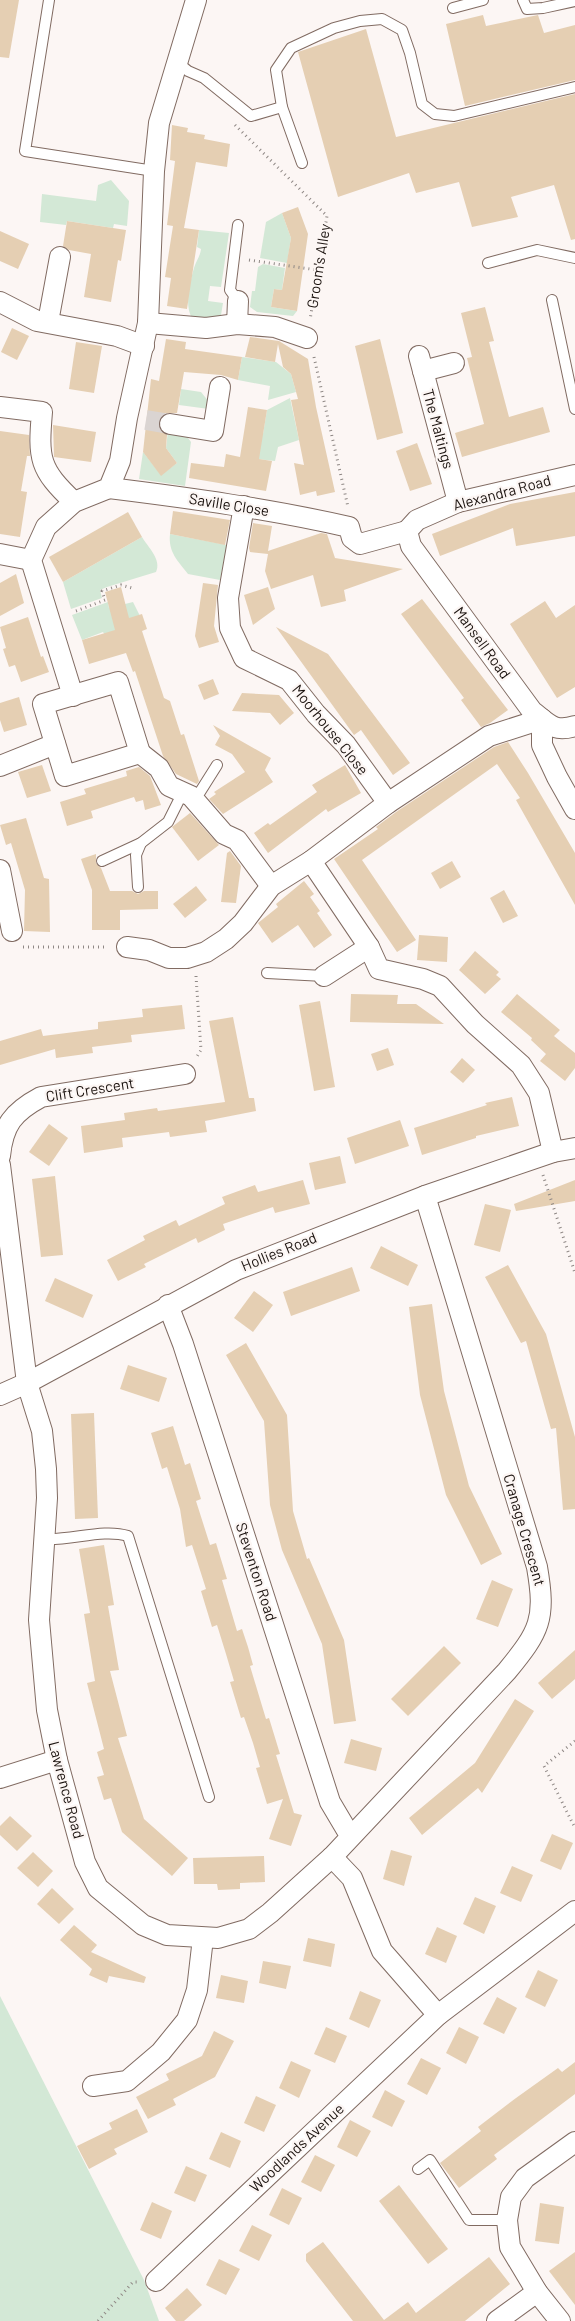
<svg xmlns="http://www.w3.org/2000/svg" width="575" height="2321" font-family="Barlow,sans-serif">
<rect width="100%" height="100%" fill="#fcf6f4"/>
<g fill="#d3e8d6">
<polygon points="111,180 129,201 127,226 114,224 113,228 67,221 66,225 40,222 42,194 96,201 98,185"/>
<polygon points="282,213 291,238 287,263 260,258 266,222"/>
<path d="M199 230 229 233 221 287 210 286 208 301 223 303 221 315 217 320 192 318C184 305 190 282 194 268 196 261 200 257 201 249L197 247Z"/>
<polygon points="263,264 285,268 282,290 274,289 271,307 297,311 293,316 257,312 250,307 252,291 255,291 258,267"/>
<polygon points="242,357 276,362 291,374 296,392 268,400 270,386 238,380"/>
<polygon points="181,389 201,392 210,403 209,409 179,405"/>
<polygon points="290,398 299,440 278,447 275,461 257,459 247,432 263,434 267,410"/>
<polygon points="168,431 185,434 191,442 185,486 139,479 143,452 161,475 177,463 166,448"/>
<path d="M170 534 227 545 220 580 188 574C178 561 168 552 170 534Z"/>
<path d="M142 537C148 547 162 560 156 572L107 587 100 590 102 598 71 609 63 582Z"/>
<polygon points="108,602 109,608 133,602 145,626 105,635 103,632 82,640 72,615"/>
<polygon points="0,1996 144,2280 159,2321 0,2321"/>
</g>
<g fill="#e5cfb3">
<polygon points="0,0 19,0 9,58 0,57"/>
<polygon points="483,15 486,26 538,15 544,33 575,25 575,80 465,106 446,24"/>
<polygon points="366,29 396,137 575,94 575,239 571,240 554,185 511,197 518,217 472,227 459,182 416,193 409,173 338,197 298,52"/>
<polygon points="172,125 188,128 187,132 205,135 204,139 230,144 227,167 196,162 184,228 199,230 187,309 167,306 171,278 165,277 173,226 167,225 175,161 170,160"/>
<polygon points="298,207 308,234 297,311 271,307 274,289 282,290 291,238 282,213"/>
<polygon points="67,221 126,230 121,261 118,260 111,302 84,297 91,254 69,250 63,246"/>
<polygon points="0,231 29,244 18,269 0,261"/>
<polygon points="485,307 494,341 489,342 509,417 543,407 550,432 462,457 455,433 484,424 467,358 472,357 461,313"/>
<polygon points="12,328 29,336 17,360 1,352"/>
<polygon points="250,337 279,341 308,359 316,407 335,492 317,496 316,491 300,495 294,463 304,465 291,400 298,399 291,374 283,367 278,344 275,362 245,357"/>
<polygon points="166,339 186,342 185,349 242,357 238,380 221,375 184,372 177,413 165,413 158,422 159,429 167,435 166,448 177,463 161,476 143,452 151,379 159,381"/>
<polygon points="380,339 403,433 377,440 355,346"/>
<polygon points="76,342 102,346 94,393 69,389"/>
<polygon points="248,407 267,410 259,459 272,461 266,491 189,478 191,463 224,467 226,454 240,457"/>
<polygon points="53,425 96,432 91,462 54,457"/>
<polygon points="0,431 29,435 30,456 27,456 21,491 27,492 20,537 0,534"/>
<polygon points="417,443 432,484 410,491 396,451"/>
<polygon points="575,492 575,536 516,546 513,528 440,556 432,534 510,504"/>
<polygon points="173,511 230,520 225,545 170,534"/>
<polygon points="128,512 142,537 63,582 49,557"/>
<polygon points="253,523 272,526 268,551 321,533 327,534 335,558 403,569 344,590 346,601 321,607 313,575 271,589 265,571 268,554 250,552 249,548"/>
<polygon points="16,574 24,603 0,616 0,583"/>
<polygon points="203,583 218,585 214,626 219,642 199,648 195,636"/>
<polygon points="121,587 129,618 142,614 147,629 142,631 164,698 170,701 181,735 184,734 199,781 197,784 176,774 163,756 135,671 133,672 126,653 89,664 82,640 115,630 105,592"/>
<polygon points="268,587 275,609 253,625 244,595"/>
<polygon points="422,599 508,710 490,723 481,727 461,700 464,698 401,614"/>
<polygon points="545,601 556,618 575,605 575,687 557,698 510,624"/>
<polygon points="28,617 41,657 43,656 49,672 21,682 15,665 9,667 3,649 6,648 0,627"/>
<polygon points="276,627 328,654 410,763 393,775 361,730 354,735"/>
<polygon points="213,679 219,694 204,700 198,685"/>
<polygon points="242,693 279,695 294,713 280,725 270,713 232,711"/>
<polygon points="19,697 27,725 4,732 0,720 0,703"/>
<polygon points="213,725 271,758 265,770 273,782 223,814 209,799 216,794 214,792 245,772 232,754 215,745 220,736"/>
<polygon points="508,742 528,773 575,853 575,905 516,800 520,798 497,764 362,860 416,940 397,952 334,859 378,829 376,827 396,812 494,747"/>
<polygon points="42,765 51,791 27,798 18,772"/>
<polygon points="345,765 361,793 328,812 326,809 268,853 254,833 268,823 270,825 317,792 312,785"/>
<polygon points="139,767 150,776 161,805 145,810 143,800 136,802 134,797 91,811 93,818 67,826 60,802 86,794 84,789 127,776 126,771"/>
<polygon points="190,813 219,845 198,861 172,827"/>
<polygon points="26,818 44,878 49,879 50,932 24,931 25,890 11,843 6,845 0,825"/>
<polygon points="230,851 241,866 236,903 221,902 227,853"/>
<polygon points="96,854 96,863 101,868 110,891 132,891 138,894 144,891 158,891 158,909 120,910 120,930 92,930 92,890 81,859"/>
<polygon points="452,861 461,877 440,889 431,873"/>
<polygon points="304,881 314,894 310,897 320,911 317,913 332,935 314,948 298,925 272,943 258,923 278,907 276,904"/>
<polygon points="196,886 207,900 185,918 173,904"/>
<polygon points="504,890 518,916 503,923 490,898"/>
<polygon points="419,935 448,937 447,962 417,960"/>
<polygon points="475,951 499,972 496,975 501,979 485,994 459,970"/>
<polygon points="351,994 398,995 397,1004 416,1004 444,1024 350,1022"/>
<polygon points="517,994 560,1030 554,1036 575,1053 575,1068 565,1081 540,1061 546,1054 531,1040 532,1038 501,1012"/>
<polygon points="320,1001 335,1087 314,1091 299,1005"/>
<polygon points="182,1005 185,1029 131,1035 132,1042 92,1047 93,1053 56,1058 55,1049 0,1065 0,1041 41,1029 43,1036 98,1029 98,1022 143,1017 142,1009"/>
<polygon points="233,1017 249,1098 254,1098 256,1111 205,1121 207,1132 170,1137 169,1132 122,1138 123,1147 84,1153 81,1126 125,1120 124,1113 157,1108 158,1111 225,1102 209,1021"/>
<polygon points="388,1048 394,1065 377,1071 371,1054"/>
<polygon points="462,1058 475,1070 463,1083 450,1072"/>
<polygon points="512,1097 519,1126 476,1136 476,1138 422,1155 414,1128 487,1105 485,1103"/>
<polygon points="400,1120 409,1146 355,1164 347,1138"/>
<polygon points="49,1124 68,1138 49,1166 29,1152"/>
<polygon points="340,1156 346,1183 315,1190 309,1163"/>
<polygon points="55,1176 63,1255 41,1257 32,1179"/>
<polygon points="303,1180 310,1204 275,1213 273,1207 223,1224 225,1230 198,1243 196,1238 144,1264 146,1267 118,1281 107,1260 145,1240 143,1236 176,1220 179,1226 225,1204 222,1197 255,1185 258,1192"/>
<polygon points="575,1180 575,1201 516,1211 514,1204"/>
<polygon points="485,1204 511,1210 500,1252 474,1245"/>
<polygon points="381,1246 418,1265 408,1286 370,1268"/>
<polygon points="508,1265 546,1334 575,1437 575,1509 563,1510 556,1428 551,1429 526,1341 521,1343 485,1277"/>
<polygon points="352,1267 360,1291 291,1316 283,1292"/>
<polygon points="55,1278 93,1295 83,1318 45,1301"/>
<polygon points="254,1291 273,1305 253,1332 234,1318"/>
<polygon points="432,1304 444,1391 469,1486 502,1554 481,1565 446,1495 420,1395 409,1307"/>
<polygon points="246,1343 287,1415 293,1511 307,1559 309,1558 344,1640 356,1721 334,1724 322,1644 282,1550 270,1505 264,1421 226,1355"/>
<polygon points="128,1365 167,1378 159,1402 120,1389"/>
<polygon points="94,1413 98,1518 75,1519 71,1414"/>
<polygon points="173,1426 185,1465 190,1463 201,1499 196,1501 210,1545 216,1543 227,1579 222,1580 237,1631 242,1629 248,1647 253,1665 250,1666 266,1719 269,1718 280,1754 276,1755 294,1813 302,1815 291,1846 269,1839 283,1799 267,1804 256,1768 260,1767 253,1743 244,1717 241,1718 230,1682 234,1681 226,1654 217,1625 212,1627 201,1591 206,1589 192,1545 186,1547 180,1509 167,1467 162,1469 151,1433"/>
<polygon points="104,1545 114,1605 108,1606 119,1670 110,1671 127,1736 118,1738 144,1819 188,1858 172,1876 122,1832 111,1798 104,1800 97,1777 104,1775 97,1752 104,1749 87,1683 95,1681 84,1614 90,1613 79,1549"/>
<polygon points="492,1580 513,1589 498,1627 476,1619"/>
<polygon points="444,1646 461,1663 408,1716 391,1699"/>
<polygon points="575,1650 575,1679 552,1699 538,1683"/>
<polygon points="515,1699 534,1711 482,1793 478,1788 422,1835 409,1818 475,1763"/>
<polygon points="351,1739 382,1748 376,1771 344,1763"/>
<polygon points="10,1816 32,1836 17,1851 0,1835 0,1826"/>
<polygon points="552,1834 573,1843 561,1870 540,1861"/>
<polygon points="391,1850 412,1856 404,1886 383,1879"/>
<polygon points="33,1852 53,1871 38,1887 17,1868"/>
<polygon points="264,1856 265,1882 240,1883 240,1889 218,1890 217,1884 194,1884 193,1858"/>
<polygon points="512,1866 533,1875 521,1902 500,1893"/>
<polygon points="52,1888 74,1909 59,1924 37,1904"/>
<polygon points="475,1897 496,1906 484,1934 463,1924"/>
<polygon points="74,1925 97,1945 91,1952 146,1977 144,1983 109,1976 107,1983 89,1975 92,1969 60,1940"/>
<polygon points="437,1927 457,1936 446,1963 425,1954"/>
<polygon points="308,1938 335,1944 331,1967 303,1961"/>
<polygon points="263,1961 291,1966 286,1989 259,1983"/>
<polygon points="538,1970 558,1980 545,2007 525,1997"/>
<polygon points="221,1975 248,1981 244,2003 216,1998"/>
<polygon points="360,1991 381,2000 369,2028 349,2019"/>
<polygon points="497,1997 517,2008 504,2034 483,2024"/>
<polygon points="326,2027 347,2036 335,2063 314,2054"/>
<polygon points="459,2027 479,2037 466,2064 446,2053"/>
<polygon points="214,2031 234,2041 215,2077 173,2099 176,2105 148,2119 136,2097 169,2080 166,2074 202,2056"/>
<polygon points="421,2058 441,2068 427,2095 407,2084"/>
<polygon points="291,2061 311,2070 299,2098 279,2088"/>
<polygon points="575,2062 575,2094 494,2155 497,2159 459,2188 440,2163 481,2131 478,2127 516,2098 558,2068 562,2072"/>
<polygon points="385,2090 405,2101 392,2127 372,2117"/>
<polygon points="256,2096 276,2105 264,2132 244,2123"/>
<polygon points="137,2109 148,2132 114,2149 117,2154 89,2169 77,2146 112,2129 109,2123"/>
<polygon points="350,2120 371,2131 357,2157 337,2147"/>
<polygon points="221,2132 241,2141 230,2168 209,2159"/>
<polygon points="315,2155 335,2165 321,2192 301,2182"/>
<polygon points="186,2166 207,2175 195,2202 174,2193"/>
<polygon points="399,2185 448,2249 428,2264 379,2201"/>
<polygon points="282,2188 302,2198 289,2225 269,2215"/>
<polygon points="152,2202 172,2211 161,2239 140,2230"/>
<polygon points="540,2203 564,2207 559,2244 535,2241"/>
<polygon points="252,2225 272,2235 259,2261 239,2251"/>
<polygon points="323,2242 384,2320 408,2302 416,2313 489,2257 510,2284 465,2321 353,2321 306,2261 306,2254"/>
<polygon points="575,2252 575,2305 549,2271"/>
<polygon points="219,2259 240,2269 226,2295 206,2285"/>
<polygon points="187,2288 202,2305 184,2321 176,2321 165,2308"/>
</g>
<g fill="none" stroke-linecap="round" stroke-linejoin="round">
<polyline stroke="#dad4d2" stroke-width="20" stroke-dasharray="20 10" stroke-linecap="butt" points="146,420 170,424"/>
<g stroke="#816b62" stroke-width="12">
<g id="lane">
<polyline points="49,0 25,151 154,171"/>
<polyline points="523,0 527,9 543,8 575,1"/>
<polyline points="453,8 483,0"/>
<polyline points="177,62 188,71 204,78 251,116 282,107"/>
<polyline points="302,163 282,107 276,70 291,48 334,28 360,21 382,19 402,30 410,53 422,104 435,114 454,116 575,87"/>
<polyline points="238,225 230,290 238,301"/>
<polyline points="488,263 537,250 575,258"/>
<polyline points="552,300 575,409"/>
<polyline points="193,799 200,792 217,765"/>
<polyline points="102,861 141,843 168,822 183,792"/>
<polyline points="138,887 136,855 141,843"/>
<polyline points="267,973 324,976"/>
<path d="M44 1539C71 1541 103 1528 128 1536L209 1797"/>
<polyline points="418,2169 430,2160 469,2220 507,2220"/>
</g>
</g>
<g stroke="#816b62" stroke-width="22">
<g id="street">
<polyline points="0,302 37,321 117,336 144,346"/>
<polyline points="48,322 60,257"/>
<polyline points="148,323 206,328 237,324 275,327 307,338"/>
<polyline points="237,324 238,301"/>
<polyline points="419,356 458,502"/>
<polyline points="423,371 454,363"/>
<path d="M0 407 42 412C38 459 39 469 74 502"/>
<polyline points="170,424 213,431 220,387"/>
<path d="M109 488C190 498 270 509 349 527L352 538 360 544 407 531"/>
<polyline points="244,506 228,598 230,628 244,658 289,680 316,714 346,745 388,803"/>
<path d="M407 531 411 546 532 711C548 723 553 733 575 726"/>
<polyline points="407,531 417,520 458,502 575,475"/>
<polyline points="0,554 31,560"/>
<polygon points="118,682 140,753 65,776 43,704"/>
<polyline points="73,696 31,560 46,527 74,502 109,488 120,461 127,418 148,323 154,171 159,123 196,0"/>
<polyline points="140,753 159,768 169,786 191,796 224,834 237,840 271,886"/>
<polyline points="0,766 55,744"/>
<polyline points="311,861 369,947 379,969 423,979 440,986 475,1024 521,1065 539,1093 553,1152"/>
<polyline points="0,870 12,931"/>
<polyline points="127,947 149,950 169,958 187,958 206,952 226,939 243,923 271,886 311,861 388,803 489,736 542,719 542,745 557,777 575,809"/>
<polyline points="324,976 369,947"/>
<path d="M0 1156C3 1125 13 1112 41 1097L185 1074"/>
<path d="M0 1165 27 1383 42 1431 46 1469 47 1498 39 1620 47 1710 57 1760 85 1862 98 1888 143 1925 167 1935 218 1938 249 1929 270 1913 332 1857 507 1671C540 1631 546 1619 537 1567L425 1196"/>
<polyline points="168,1305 183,1344 330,1802 346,1829 352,1834"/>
<polyline points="0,1395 27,1383 236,1270 425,1196 553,1152 575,1148"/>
<polyline points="0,1778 57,1760"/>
<polyline points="332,1857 352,1878 382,1951 438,2015"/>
<polyline points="93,2086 127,2081 161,2052 187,2020 197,1990 203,1938"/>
<polyline points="156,2281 438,2015 575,1911"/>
<polyline points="497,2321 537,2292"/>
<polyline points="560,2321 537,2292 510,2247 507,2220 511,2197 525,2178 575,2142"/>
</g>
</g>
<g stroke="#8f8885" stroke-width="3" stroke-dasharray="1 4" stroke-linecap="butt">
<polyline points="235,125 327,216 310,320"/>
<polyline points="249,260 317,270"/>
<polyline points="314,357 348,507"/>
<polyline points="76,611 105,600 102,591 121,585 132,588"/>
<polyline points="23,947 107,947"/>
<polyline points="196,976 201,1050 196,1058"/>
<polyline points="543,1175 575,1273"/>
<polyline points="575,1741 544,1766 575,1828"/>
<polyline points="98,2321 133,2282 138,2282"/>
</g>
<use href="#lane" stroke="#fff" stroke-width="10"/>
<use href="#street" stroke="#fff" stroke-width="20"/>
</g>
<g text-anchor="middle" stroke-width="4.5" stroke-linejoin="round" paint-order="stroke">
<g font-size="15" fill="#1a120e" stroke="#fcf6f4">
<text transform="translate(319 266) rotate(-81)" y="5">Groom's Alley</text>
<text transform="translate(438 429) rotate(75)" y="5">The Maltings</text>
<text transform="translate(502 493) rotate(-15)" y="5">Alexandra Road</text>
<text transform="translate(229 505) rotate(9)" y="5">Saville Close</text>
<text transform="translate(482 643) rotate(54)" y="5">Mansell Road</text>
<text transform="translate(330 730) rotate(51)" y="5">Moorhouse Close</text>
<text transform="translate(90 1090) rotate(-9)" y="5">Clift Crescent</text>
<text transform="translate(279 1252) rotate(-22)" y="5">Hollies Road</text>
<text transform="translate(524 1530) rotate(74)" y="5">Cranage Crescent</text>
<text transform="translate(256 1572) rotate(72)" y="5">Steventon Road</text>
<text transform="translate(66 1790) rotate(75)" y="5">Lawrence Road</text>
<text transform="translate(297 2148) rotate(-43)" y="5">Woodlands Avenue</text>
</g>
</g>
</svg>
